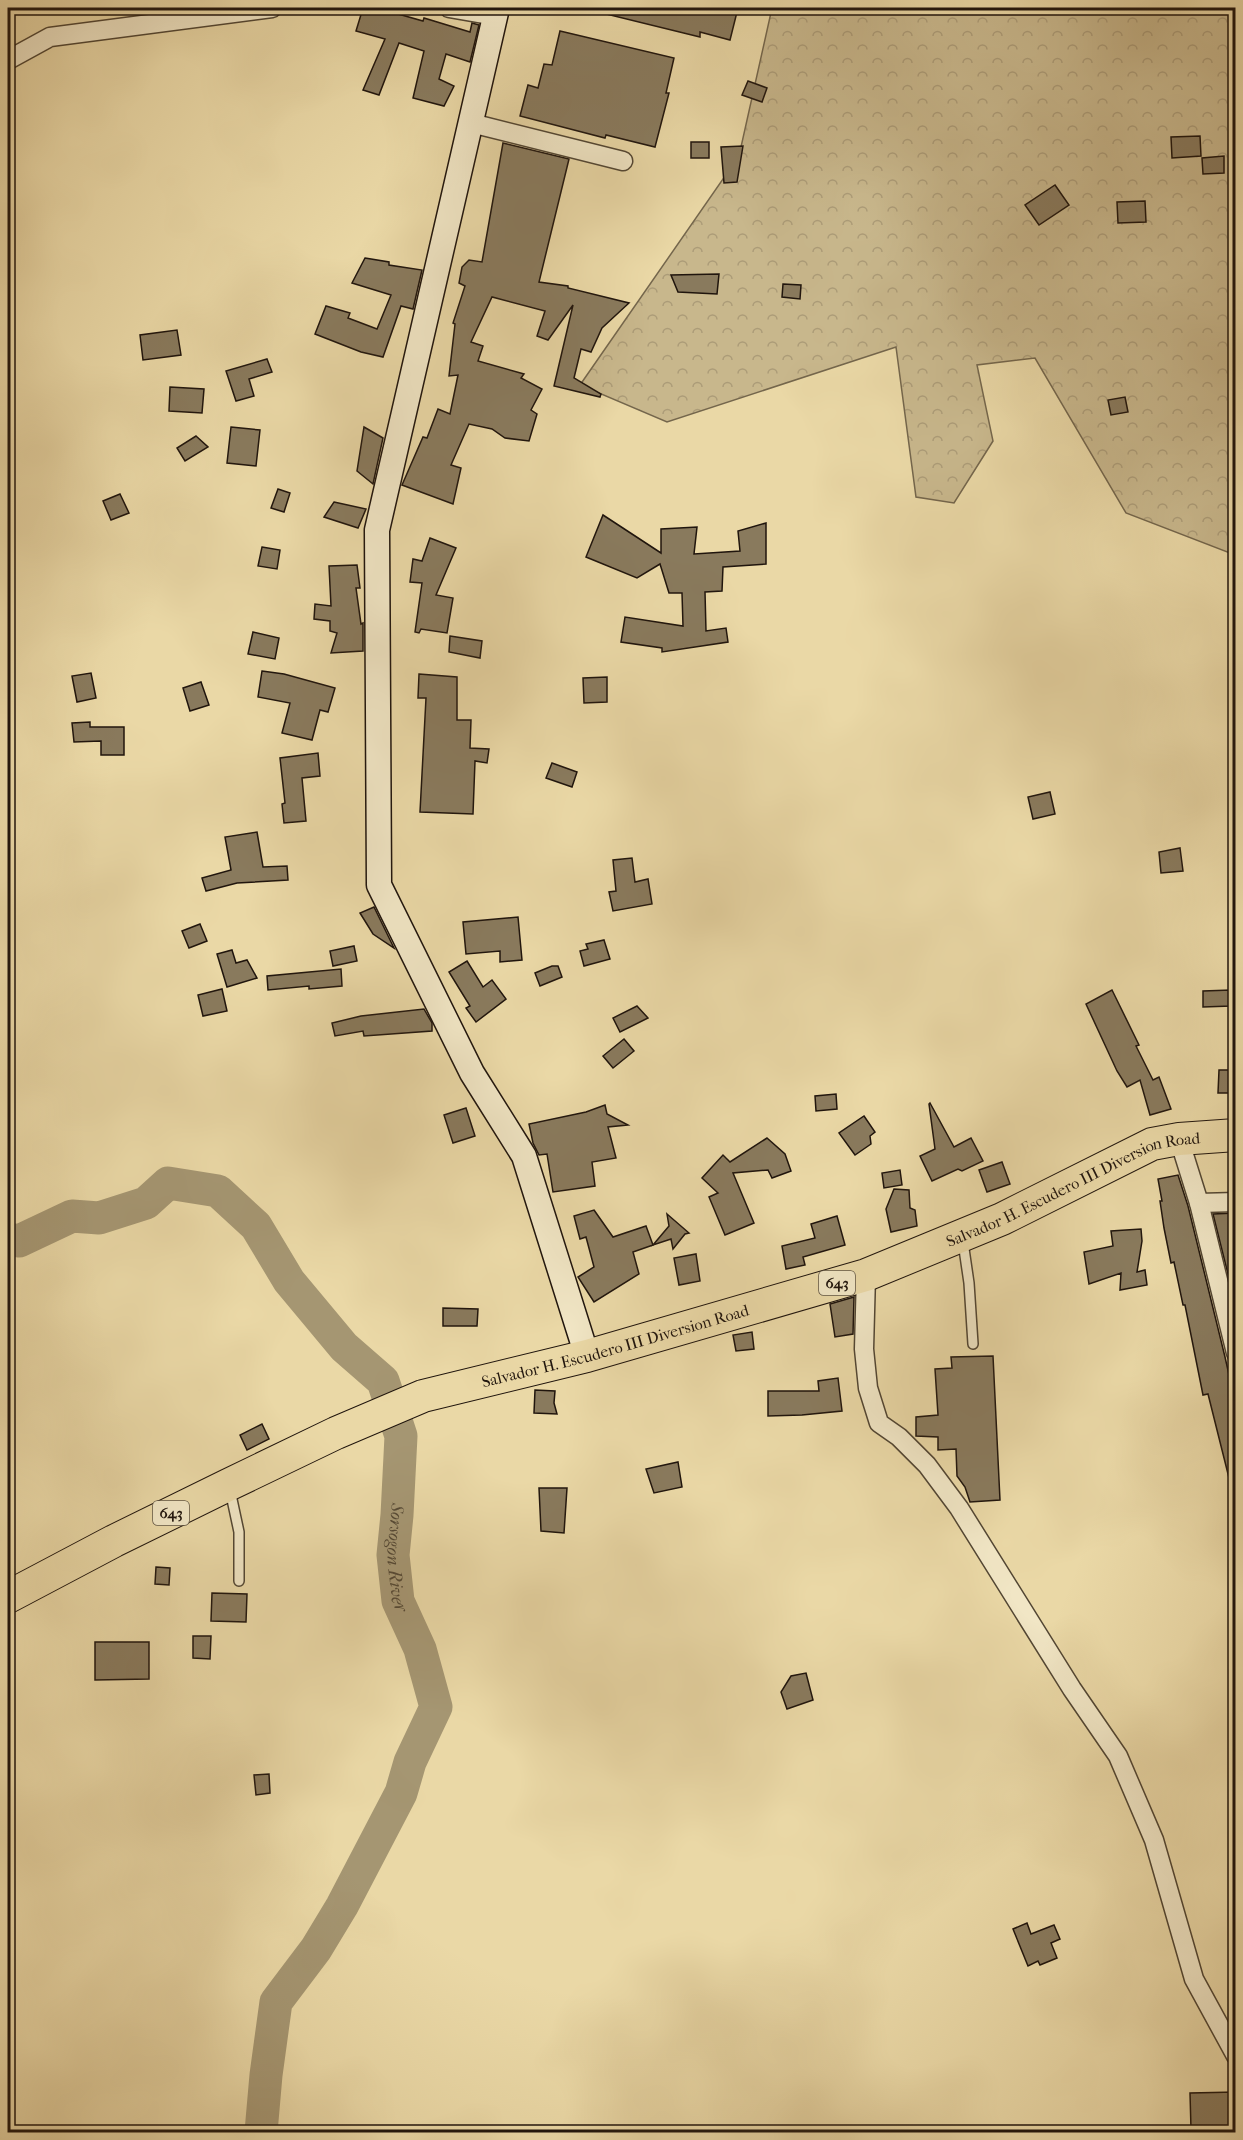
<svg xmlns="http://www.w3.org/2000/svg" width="1243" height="2140" font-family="'IM FELL French Canon',serif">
<defs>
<pattern id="forest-crowns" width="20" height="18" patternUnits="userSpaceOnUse" patternTransform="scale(1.5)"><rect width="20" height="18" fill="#c8b78c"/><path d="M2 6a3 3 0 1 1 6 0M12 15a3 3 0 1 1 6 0" fill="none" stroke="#ac9c78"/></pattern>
</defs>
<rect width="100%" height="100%" fill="#ead8a6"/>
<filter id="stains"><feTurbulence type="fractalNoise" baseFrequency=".00333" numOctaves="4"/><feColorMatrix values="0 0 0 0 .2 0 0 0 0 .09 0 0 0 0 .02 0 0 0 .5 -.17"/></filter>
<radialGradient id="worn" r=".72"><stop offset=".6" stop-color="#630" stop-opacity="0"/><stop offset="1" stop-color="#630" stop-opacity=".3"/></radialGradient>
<polygon fill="url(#forest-crowns)" stroke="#74664c" stroke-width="1.5" points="772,8 1235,8 1235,555 1126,513 1035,358 977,365 993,441 954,503 916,497 896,347 667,422 580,385 739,156"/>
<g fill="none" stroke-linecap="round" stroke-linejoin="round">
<path stroke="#a59672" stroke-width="33" id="s1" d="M8 1239 19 1241 72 1216 99 1218 146 1203 168 1183 218 1191 256 1226 289 1281 344 1347 383 1381 401 1436 397 1515 393 1555 398 1601 420 1649 436 1707 410 1762 401 1793 342 1906 316 1949 276 2002 266 2075 261 2132"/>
</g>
<g fill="#897a5d" stroke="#20150d" stroke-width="1.5">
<polygon points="363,8 377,8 423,21 424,18 470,32 472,23 479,25 470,62 446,54 439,79 454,86 444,106 413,98 424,51 399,43 379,95 363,90 385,39 356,31"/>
<polygon points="603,8 738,8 730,40 700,32 700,37 602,13"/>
<polygon points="560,31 674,58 666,93 669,93 655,147 606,135 605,138 520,116 528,85 538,88 544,64 552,65"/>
<polygon points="748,81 767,88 762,102 742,95"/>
<polygon points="1200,136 1201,156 1172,158 1171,137"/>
<rect x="691" y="142" width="18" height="16"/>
<polygon points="503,143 569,159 539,282 568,286 568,288 629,303 602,328 591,352 581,349 574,378 601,394 600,397 554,386 573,305 548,340 537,336 545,311 492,297 471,342 483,346 478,361 524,374 521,378 542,389 531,410 537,414 529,441 505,438 492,429 469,424 451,465 461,468 453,504 402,485 423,437 427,438 438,409 450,414 458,375 449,376 455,324 453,323 465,286 459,283 462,267 469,260 482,262"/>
<polygon points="743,146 737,182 724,183 721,147"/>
<polygon points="1224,156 1224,173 1203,174 1202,158"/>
<polygon points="1055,185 1069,205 1039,225 1025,205"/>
<polygon points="1145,201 1146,222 1118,223 1117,202"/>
<polygon points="365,258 389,262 389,265 422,270 413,309 401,306 383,357 361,352 315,334 326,306 350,313 348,318 377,329 391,295 352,283"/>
<polygon points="719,274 717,294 678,292 671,275"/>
<polygon points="783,284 801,285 800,299 782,297"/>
<polygon points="177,330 181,355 143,360 140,335"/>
<polygon points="267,359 272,372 249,379 254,396 236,401 226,371"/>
<polygon points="170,387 204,389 202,413 169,411"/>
<polygon points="1125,397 1128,412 1111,415 1108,400"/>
<polygon points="231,427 260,430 256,466 227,463"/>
<polygon points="364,427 383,438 373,484 357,471"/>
<polygon points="196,436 208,447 185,461 177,448"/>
<polygon points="278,489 290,493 284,512 271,508"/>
<polygon points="120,494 129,513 111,520 103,501"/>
<polygon points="334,502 366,509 358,528 324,517"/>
<polygon points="603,515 661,553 661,529 697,527 694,554 740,551 738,531 766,523 766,564 723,567 722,591 705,592 706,631 726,628 728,642 662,652 662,648 621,642 625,617 683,626 682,593 669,593 660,564 637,578 586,557"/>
<polygon points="430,538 456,548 436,595 453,598 447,633 421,629 419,633 415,632 422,583 410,582 413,559 422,561"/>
<polygon points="262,547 280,550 277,569 258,566"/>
<polygon points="357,565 360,588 356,588 361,624 363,623 363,651 331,653 337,633 330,631 330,621 314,619 315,604 331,606 329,566"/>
<polygon points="253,632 279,638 275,659 248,654"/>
<polygon points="450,636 482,641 480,658 449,652"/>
<polygon points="262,671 284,674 335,688 328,712 320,710 312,740 282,733 290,703 258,697"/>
<polygon points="91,673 96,698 77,702 72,676"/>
<polygon points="419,674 457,677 457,720 471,720 470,748 489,749 487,763 475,761 473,814 420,812 426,698 418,698"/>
<polygon points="607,677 607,702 584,703 583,678"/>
<polygon points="201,682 209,705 190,711 183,688"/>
<polygon points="90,722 90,727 124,727 124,755 101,755 101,741 74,742 72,723"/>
<polygon points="318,753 320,776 302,778 306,821 284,823 282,804 285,803 280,758"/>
<polygon points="552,763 577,772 572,787 546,778"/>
<polygon points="1050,792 1055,814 1033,819 1028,797"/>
<polygon points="257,832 263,867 287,866 288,880 237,883 206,891 202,878 231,870 225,837"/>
<polygon points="1180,848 1183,871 1161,873 1159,852"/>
<polygon points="632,858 635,882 648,879 652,904 613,911 609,892 616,891 613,860"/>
<polygon points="374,907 394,948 373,934 360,913"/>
<polygon points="518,917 522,960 500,962 500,951 466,954 463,922"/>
<polygon points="200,924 207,941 189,948 182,931"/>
<polygon points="604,940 610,959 584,966 580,951 588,949 586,944"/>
<polygon points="354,946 357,961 333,966 330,951"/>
<polygon points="232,950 236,963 247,960 257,978 227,987 217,954"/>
<polygon points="467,961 483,987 492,980 506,999 476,1022 466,1008 470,1006 449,972"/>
<polygon points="552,966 558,966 562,977 540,986 535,973"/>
<polygon points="341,969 342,986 309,989 309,986 268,990 267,976"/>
<polygon points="222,989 227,1011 203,1016 198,995"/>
<polygon points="1112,990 1139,1045 1136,1046 1153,1080 1159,1077 1171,1109 1150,1115 1140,1080 1127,1087 1117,1071 1086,1004"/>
<polygon points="1231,990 1231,1006 1203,1007 1203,991"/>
<polygon points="637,1006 648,1018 620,1032 613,1018"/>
<polygon points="424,1009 432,1023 432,1031 364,1036 363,1031 335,1036 332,1023 361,1016"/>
<polygon points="624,1039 634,1051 613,1068 603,1056"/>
<polygon points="1219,1070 1236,1070 1236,1093 1218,1093"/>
<polygon points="836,1094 837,1109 816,1111 815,1096"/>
<polygon points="930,1103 954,1147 971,1138 983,1161 962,1171 958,1169 932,1181 920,1156 935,1149 929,1104"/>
<polygon points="605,1105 607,1114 628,1125 608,1127 616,1158 592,1162 595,1186 553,1192 547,1154 539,1155 533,1143 529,1124 586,1112"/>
<polygon points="466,1108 475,1136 453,1143 444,1115"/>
<polygon points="864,1116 875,1132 870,1136 871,1144 855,1155 839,1133"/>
<polygon points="767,1138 785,1154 791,1171 772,1178 768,1170 733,1173 754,1223 725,1235 709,1197 718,1193 702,1178 723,1155 730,1162"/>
<polygon points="1002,1162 1010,1184 987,1192 979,1170"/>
<polygon points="900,1170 902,1185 884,1188 882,1173"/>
<polygon points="1178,1175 1188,1206 1225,1357 1236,1406 1236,1478 1229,1478 1208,1394 1203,1395 1185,1305 1183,1305 1174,1262 1171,1263 1164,1228 1160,1201 1162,1201 1158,1179"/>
<polygon points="894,1189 909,1190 910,1208 915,1210 917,1226 891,1232 886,1209"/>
<polygon points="594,1210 613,1237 646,1226 653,1245 633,1252 639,1274 594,1302 578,1277 594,1267 586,1237 580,1239 574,1216"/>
<polygon points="1236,1213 1236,1298 1234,1298 1213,1214"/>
<polygon points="667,1214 689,1233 685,1234 673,1249 671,1239 653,1245 669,1226"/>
<polygon points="837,1216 845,1245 803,1257 805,1265 786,1269 782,1246 815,1238 811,1224"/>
<polygon points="1141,1229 1142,1241 1137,1272 1145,1270 1147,1285 1120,1290 1121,1273 1089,1284 1084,1252 1113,1246 1111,1231"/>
<polygon points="696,1254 700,1281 679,1285 674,1258"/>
<polygon points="854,1297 853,1334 835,1337 830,1304"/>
<polygon points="443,1308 478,1309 477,1326 443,1326"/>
<polygon points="752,1332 754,1349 736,1351 733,1335"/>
<polygon points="993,1356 1000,1500 970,1502 965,1487 957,1476 956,1449 938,1450 938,1437 916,1436 916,1417 938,1415 935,1369 952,1368 951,1357"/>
<polygon points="838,1378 842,1411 802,1415 768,1416 768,1391 819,1391 818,1381"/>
<polygon points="535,1390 555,1391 554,1403 557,1414 534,1413"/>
<polygon points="262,1424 269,1439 247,1450 240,1435"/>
<polygon points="678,1462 682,1487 654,1493 646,1469"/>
<polygon points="539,1488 567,1488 564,1533 541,1531"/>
<polygon points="156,1567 170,1568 169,1585 155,1584"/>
<polygon points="212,1593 247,1594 246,1622 211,1621"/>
<polygon points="193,1636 211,1636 210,1659 193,1658"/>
<polygon points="95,1642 149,1642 149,1679 95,1680"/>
<polygon points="806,1673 813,1700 787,1709 781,1692 791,1676"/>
<polygon points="269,1774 270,1793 256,1795 254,1775"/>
<polygon points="1027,1923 1031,1934 1054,1925 1060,1939 1051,1943 1057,1958 1040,1965 1038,1961 1028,1966 1013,1929"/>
<polygon points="1236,2092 1236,2127 1191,2129 1190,2093"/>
</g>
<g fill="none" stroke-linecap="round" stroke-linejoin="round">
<g stroke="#524633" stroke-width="12">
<g id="lane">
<polyline points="963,1242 969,1283 973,1344"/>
<polyline points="230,1490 239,1532 239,1581"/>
</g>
</g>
<g stroke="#524633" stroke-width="21">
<g id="street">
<polyline points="449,8 495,16"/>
<polyline points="8,60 50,37 272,8"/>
<polyline points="471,123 623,161"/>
<polyline points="1179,1139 1199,1203 1236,1353"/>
<polyline points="1199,1203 1236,1202"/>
<polyline points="866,1275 864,1349 868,1388 879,1423 899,1437 927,1465 959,1508 1072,1689 1118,1756 1154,1840 1194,1979 1236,2056"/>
</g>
</g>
<g stroke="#20150d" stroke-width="27">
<polyline id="secondary" points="497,8 377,530 379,885 472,1073 524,1156 587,1356"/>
</g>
<g stroke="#20150d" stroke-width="34">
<g id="highway">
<path id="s2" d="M8 1597 114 1541 228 1485 336 1433 423 1396 587 1356 866 1275 1002 1219 1152 1144 1179 1139 1236 1135"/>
</g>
</g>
<use href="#lane" stroke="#f1e6c5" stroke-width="9"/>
<use href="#street" stroke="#f1e6c5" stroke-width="18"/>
<use href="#secondary" stroke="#f1e6c5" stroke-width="24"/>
<use href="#highway" stroke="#ead8a6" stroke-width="32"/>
</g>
<g text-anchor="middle" stroke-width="6" stroke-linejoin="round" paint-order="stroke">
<g fill="#f1e6c5" stroke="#5f5444" stroke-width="1.5">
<rect x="819" y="1271" width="36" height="24" rx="4.5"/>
<rect x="153" y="1501" width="36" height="24" rx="4.5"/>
</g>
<g font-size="15" font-weight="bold" fill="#20150d">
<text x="837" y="1288">643</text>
<text x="171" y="1518">643</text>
</g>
<g font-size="16" fill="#20150d" stroke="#f1e6c5">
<text dy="6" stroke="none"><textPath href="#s2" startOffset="1146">Salvador H. Escudero III Diversion Road</textPath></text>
<text dy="6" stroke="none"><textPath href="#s2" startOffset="660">Salvador H. Escudero III Diversion Road</textPath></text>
</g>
<g font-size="18" font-style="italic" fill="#554935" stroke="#f1e6c5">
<text dy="6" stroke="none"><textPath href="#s1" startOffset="660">Sorsogon River</textPath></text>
</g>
</g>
<rect width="1243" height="2140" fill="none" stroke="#ead8a6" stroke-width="30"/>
<rect x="9" y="9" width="1225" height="2122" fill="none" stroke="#20150d" stroke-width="3"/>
<rect x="15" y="15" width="1213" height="2110" fill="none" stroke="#20150d" stroke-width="1.5"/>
<rect width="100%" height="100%" filter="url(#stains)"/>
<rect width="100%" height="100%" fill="url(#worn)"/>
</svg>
